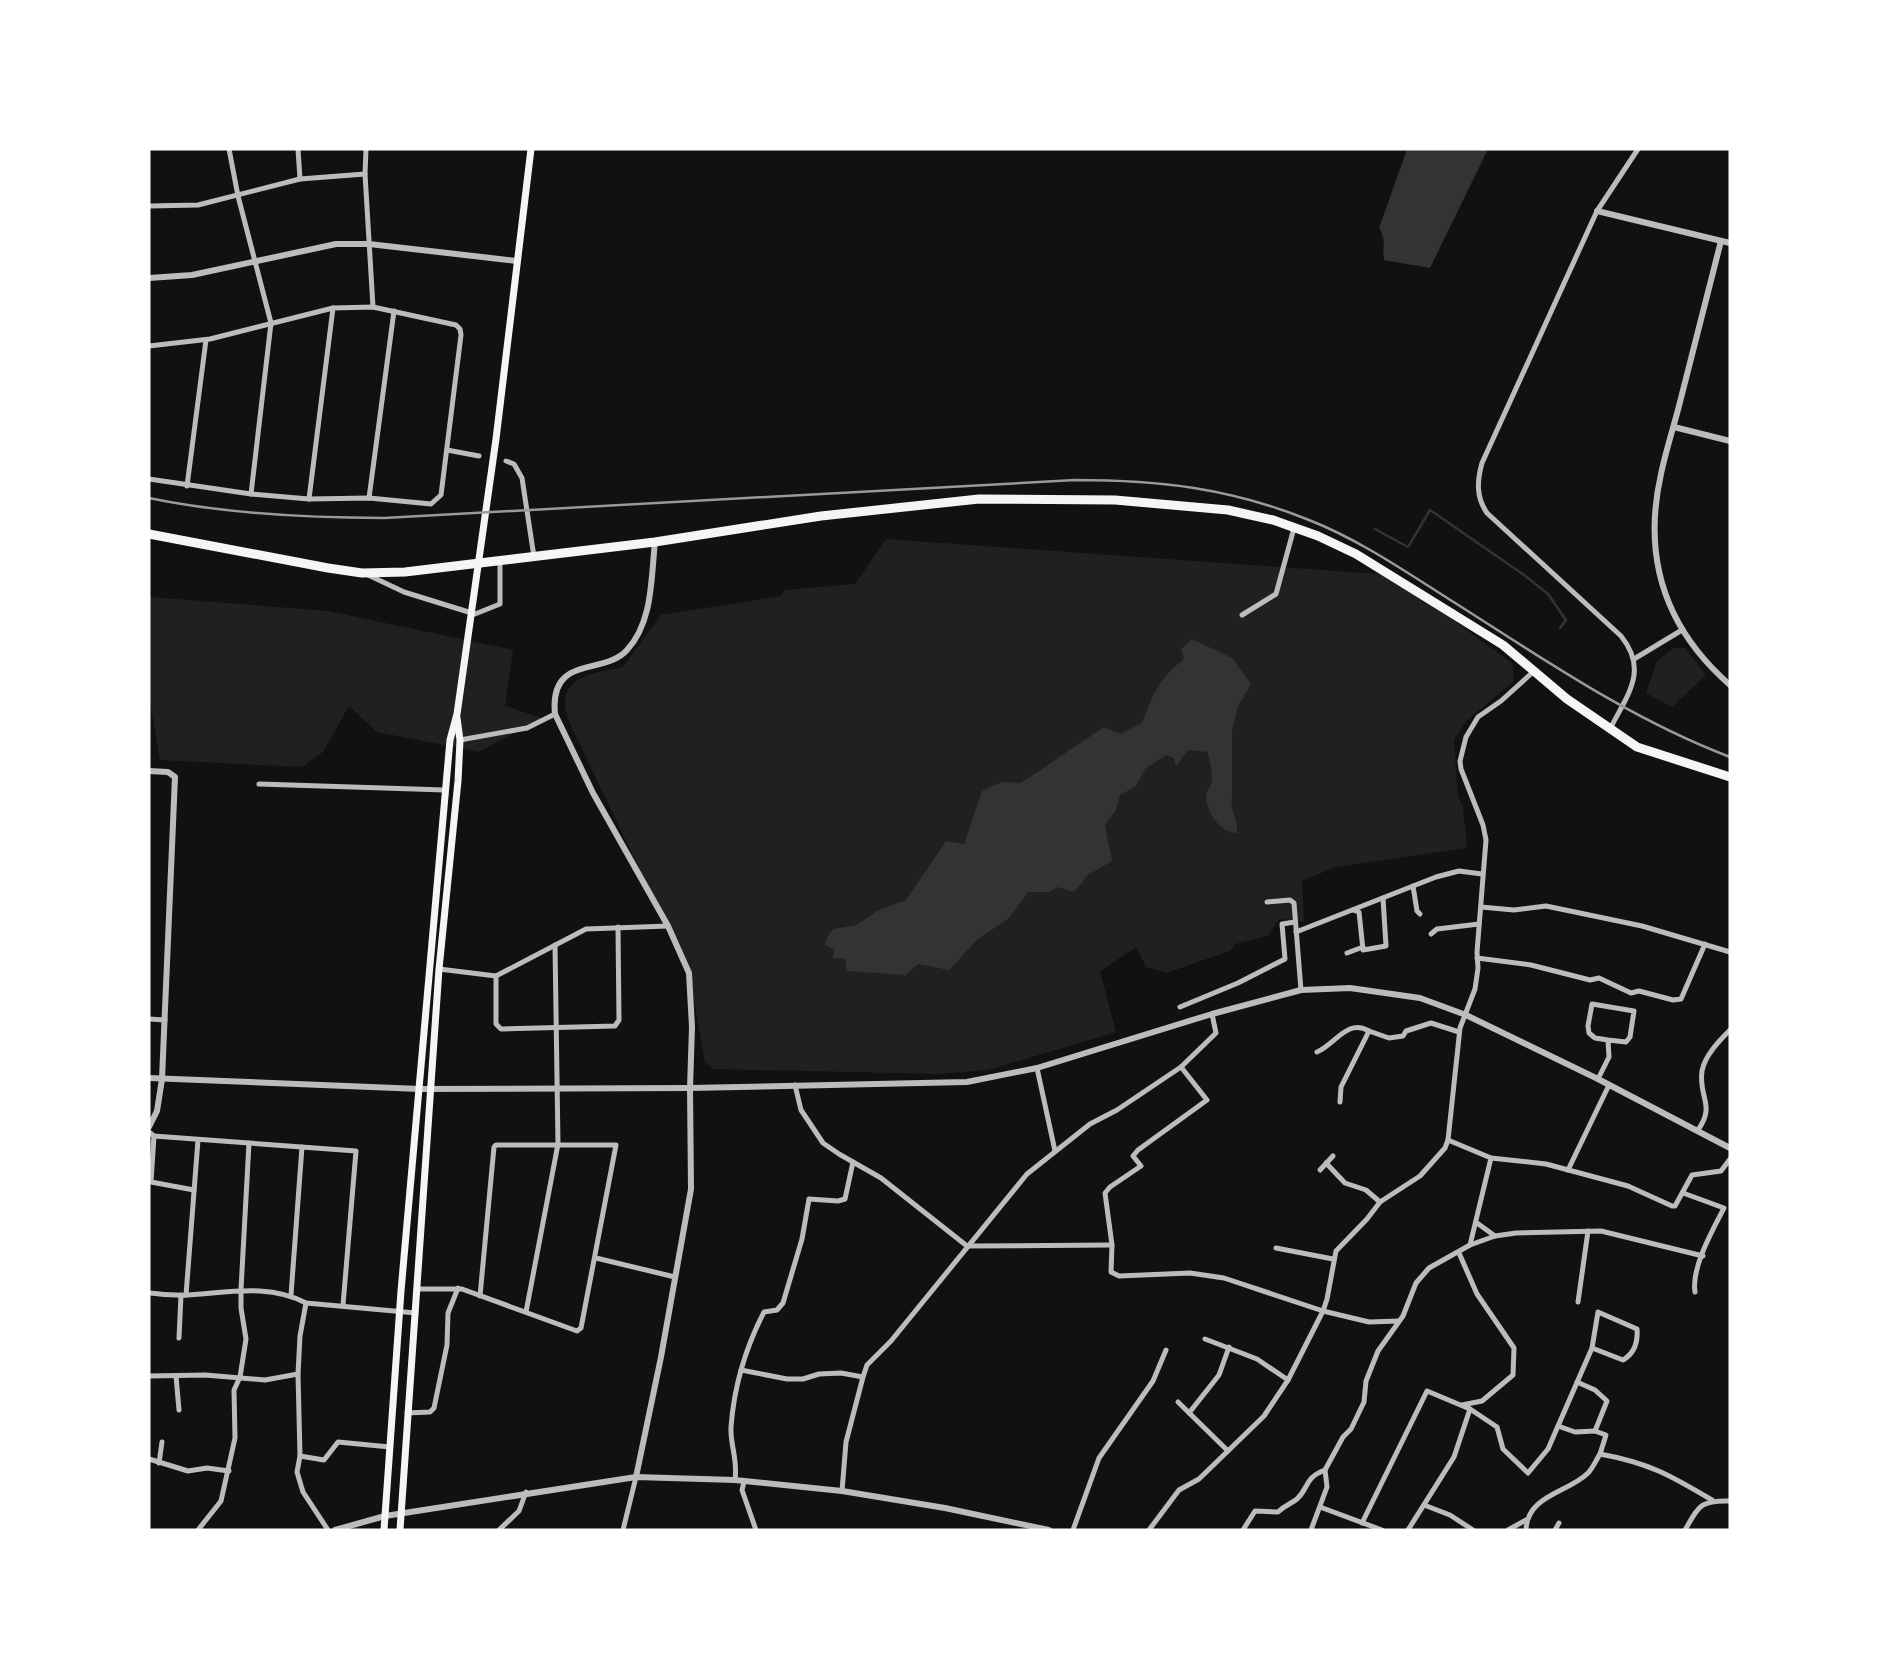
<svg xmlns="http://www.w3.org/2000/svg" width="1879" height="1679" font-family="'Nunito Sans',sans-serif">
<rect width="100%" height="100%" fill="#111"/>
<g fill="#202020">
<path d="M886 539 1392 575 1513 664 1514 681 1466 721 1454 740 1458 796 1463 807 1467 848 1336 867 1302 881 1304 922 1279 919 1268 936 1235 944 1230 951 1166 973 1146 967 1136 947 1100 971 1116 1032 988 1070 939 1074 713 1069 705 1062 689 973 572 728C570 722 566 713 565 707 563 674 600 672 623 667L661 615 781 596 785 590 855 584Z"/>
<polygon points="149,597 328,611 513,650 505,706 542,718 479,752 377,732 349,706 323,752 302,767 160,760 149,696"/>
<polygon points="1674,648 1685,648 1706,675 1672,707 1646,693 1657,661"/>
</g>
<g fill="#333">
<path d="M1407 149H1488L1430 268 1384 260C1382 248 1387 240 1379 228Z"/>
<path d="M1192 639 1232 658 1251 684 1238 706 1232 730V796C1229 810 1238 817 1237 833 1220 833 1207 813 1206 797 1206 791 1211 787 1212 781 1213 772 1209 760 1208 752L1188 750 1176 766 1174 758 1166 755 1145 769 1136 786 1120 795 1116 810 1105 825 1112 861 1088 875 1074 892 1057 887 1050 892H1028L1009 918 977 940 949 970 918 964 906 975 846 971V959L833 958 834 949 825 945 826 939 833 929 856 925 877 911 906 900 946 841 964 844 982 791 1002 782 1021 783 1104 727 1120 734 1142 723C1155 691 1157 681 1184 659L1181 649Z"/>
</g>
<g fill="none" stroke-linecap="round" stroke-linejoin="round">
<polyline stroke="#333" stroke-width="2.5" points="1375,529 1408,547 1430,510 1524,575 1548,594 1566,620 1560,628"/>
<g stroke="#bcbcbc" stroke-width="5">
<polyline points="229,149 238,196 271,323 251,494"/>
<polyline points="298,149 300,179"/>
<polyline points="366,149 365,174 373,307"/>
<polyline points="149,206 198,205 300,179 365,174"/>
<polyline points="149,346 210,339 333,308 373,307 456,325 460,329 461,335 441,495 431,504 369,498 309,499 251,494 149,479"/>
<polyline points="447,450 479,456"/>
<polyline points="506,461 514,464 522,478 534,557"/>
<polyline points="187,486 206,340"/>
<polyline points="369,498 394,311"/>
<polyline points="309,499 333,308"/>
<polyline points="366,574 404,592 475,614 500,604 500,562"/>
<polyline points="1242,615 1276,594 1294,528"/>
<polyline points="1634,659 1682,630"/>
<path d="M1610 729C1627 695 1649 671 1621 636L1487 513C1476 497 1477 481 1482 463L1597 211 1638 149"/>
<polyline points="460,740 527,728 555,714"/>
<polyline points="259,784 445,790"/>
<polyline points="1413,886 1417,911 1420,914"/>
<polyline points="1267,902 1290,900 1294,903 1301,990"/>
<polyline points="1481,907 1514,910 1546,906 1642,926 1730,952"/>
<polyline points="1353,910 1359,912 1363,950 1386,946 1383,898"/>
<polyline points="1296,932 1436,877 1459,871 1482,874"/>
<polyline points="1431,934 1437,929 1479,924"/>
<polyline points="1347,953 1363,947"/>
<polyline points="1477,958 1531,965 1590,980 1599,978 1631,993 1639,991 1673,1000 1681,999 1705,944"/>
<polyline points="439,969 496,976 586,929 668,926"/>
<polyline points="496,976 496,1024 501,1029 615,1026 619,1020 618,927"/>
<polyline points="1180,1007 1238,983 1285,959 1282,924 1295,922"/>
<polyline points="149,1019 165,1020"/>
<path d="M1317 1052C1335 1045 1347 1018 1369 1031"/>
<polyline points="1181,1067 1207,1100 1138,1150 1133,1156 1141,1166 1110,1187 1105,1193 1112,1245 1111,1272 1119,1276 1190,1273 1224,1278 1323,1311 1369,1322 1399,1321"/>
<polyline points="1037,1068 1055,1151"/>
<polyline points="1598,1079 1609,1057 1608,1040 1595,1038 1589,1033 1588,1026 1592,1004 1634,1011 1630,1037 1626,1042 1608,1040"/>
<polyline points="795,1085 801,1110 823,1143 839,1154 881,1178 967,1246 1112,1245"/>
<polyline points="1340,1102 1341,1087 1369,1031 1389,1038 1403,1036 1406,1031 1431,1023 1459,1032"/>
<path d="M1698 1130C1716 1105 1698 1097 1702 1071 1705 1055 1720 1040 1730 1030"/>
<polyline points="149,1132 154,1136 356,1151 343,1305"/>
<polyline points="154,1136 151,1182 194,1190"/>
<polyline points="1448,1140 1491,1158 1546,1164 1628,1186 1672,1206 1675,1206 1692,1175 1721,1171 1730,1159"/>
<polyline points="1326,1163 1345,1183 1366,1190 1380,1202"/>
<polyline points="1320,1170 1333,1156"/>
<polyline points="1568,1170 1609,1085"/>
<path d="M1683 1193 1724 1208C1713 1229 1691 1268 1695 1292"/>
<polyline points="1477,1223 1495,1236 1516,1233 1601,1231 1703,1256"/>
<polyline points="1470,1245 1495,1236"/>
<polyline points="1276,1248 1333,1259"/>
<polyline points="1459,1253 1477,1294 1514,1348 1513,1375 1482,1401 1462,1405"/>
<polyline points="596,1258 675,1277"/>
<polyline points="418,1289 462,1289 577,1331 581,1328 616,1145 496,1145 494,1147 480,1296"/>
<path d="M149 1293C161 1294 175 1296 187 1295 227 1293 268 1283 306 1303L416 1313"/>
<polyline points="186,1295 198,1140"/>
<polyline points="291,1295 302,1147"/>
<polyline points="1578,1302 1588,1231"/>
<polyline points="306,1303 300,1336 298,1374 300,1456 297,1472 303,1492 328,1530"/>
<polyline points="526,1312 558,1144 555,945"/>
<polyline points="179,1338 181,1295"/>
<polyline points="1205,1339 1257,1359 1288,1380"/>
<polyline points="741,1370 787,1379 803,1379 819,1374 841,1373 863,1377"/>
<polyline points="149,1376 205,1375 265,1380 298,1374"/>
<polyline points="176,1376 179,1410"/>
<path d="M1577 1382 1595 1390 1607 1401 1595 1431 1606 1435 1600 1454C1649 1463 1670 1475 1712 1500"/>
<polyline points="1178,1402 1228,1451"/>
<path d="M1470 1409 1497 1427 1503 1449 1528 1473 1548 1449 1592 1348 1598 1312 1637 1329C1638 1342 1635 1353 1623 1360L1592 1348"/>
<polyline points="407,1413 430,1412 434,1408 447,1345 448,1313 458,1288"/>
<polyline points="1189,1413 1219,1375 1229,1347"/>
<polyline points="1558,1426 1575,1432 1595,1431"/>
<polyline points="300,1456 324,1460 338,1442 390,1447"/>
<polyline points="149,1459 188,1471 207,1468 229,1471"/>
<polyline points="159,1463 162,1442"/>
<path d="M735 1480C738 1459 730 1445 731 1427 734 1387 746 1347 764 1312L777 1310 783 1303 802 1239 809 1199 838 1201 845 1199 853 1162"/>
<polyline points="744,1482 742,1490 756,1530"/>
<polyline points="842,1491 846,1442 863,1377 867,1365 891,1341 1027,1174 1090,1124 1117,1110 1181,1067 1216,1033 1212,1014"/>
<polyline points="1424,1505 1450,1515 1473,1530"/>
<polyline points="1320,1507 1382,1530"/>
<polyline points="1362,1523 1427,1391 1470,1409 1454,1457 1408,1530"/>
<polyline points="198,1530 221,1501 235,1438 234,1390 240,1377 246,1339 241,1308 241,1289 249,1143"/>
<polyline points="499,1530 519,1511 526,1492"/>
<polyline points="623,1530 636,1477"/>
<polyline points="1073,1530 1099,1458 1153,1381 1166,1350"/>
<polyline points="1149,1530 1179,1490 1199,1479 1264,1416 1288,1380 1323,1311 1327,1299 1336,1251 1367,1219 1380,1202 1420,1176 1445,1148 1448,1140 1460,1028 1475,989 1478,968 1477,952 1486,840 1483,825 1461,769 1460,761 1466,737 1478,717 1501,701 1534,671"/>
<path d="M1243 1530 1255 1511 1278 1512C1285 1505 1291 1504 1297 1499 1309 1488 1304 1478 1325 1470"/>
<polyline points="1311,1530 1327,1487 1325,1470 1343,1437 1351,1429 1364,1402 1366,1381 1378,1351 1403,1316 1416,1283 1429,1268 1470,1245 1491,1158"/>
<polyline points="1508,1530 1526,1520"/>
<path d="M1526 1530C1527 1495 1568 1493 1588 1473 1593 1468 1596 1460 1600 1454"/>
<polyline points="1555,1530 1559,1523"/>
<path d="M1685 1530C1699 1506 1700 1500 1730 1501"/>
</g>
<g stroke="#bcbcbc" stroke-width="6">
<polyline points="1597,211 1730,243"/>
<path d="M1721 241C1707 294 1694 348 1680 402 1674 426 1666 450 1661 474 1642 558 1666 629 1730 685"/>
<polyline points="149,278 192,275 336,244 369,244 517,261"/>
<polyline points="1674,427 1730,441"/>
<polyline points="149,771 168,772 175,777 162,1079 157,1111 149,1127"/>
<polyline points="149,1078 420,1089 690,1088 967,1082 1037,1068 1212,1014 1301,990 1350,988 1420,998 1466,1015 1598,1079 1730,1148"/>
<path d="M636 1477 661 1357 691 1189 690 1088 692 1027 689 973 668 926 593 793 555 714C549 654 604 676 627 650 653 622 651 578 655 542"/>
<polyline points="335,1530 385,1516 636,1477 735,1480 842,1491 945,1508 1049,1530"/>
</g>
<g stroke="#f5f5f5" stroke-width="7">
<polyline points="384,1530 401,1291 450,740 457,714 496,439 531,149"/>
<polyline points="400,1530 439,969 458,781 460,740 457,718"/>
</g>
<polyline stroke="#f5f5f5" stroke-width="9" points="149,534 328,568 362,573 405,572 655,542 821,516 979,499 1115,500 1228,510 1273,520 1318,536 1356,554 1503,645 1567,699 1637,747 1730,777"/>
<path stroke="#9a9a9a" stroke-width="2.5" d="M149 498C226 514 305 518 384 518L1075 480C1159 480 1230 488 1309 520 1360 540 1406 572 1452 601 1542 658 1630 719 1730 757"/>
</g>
<rect width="1879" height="1679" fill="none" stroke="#ffffff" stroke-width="301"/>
</svg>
